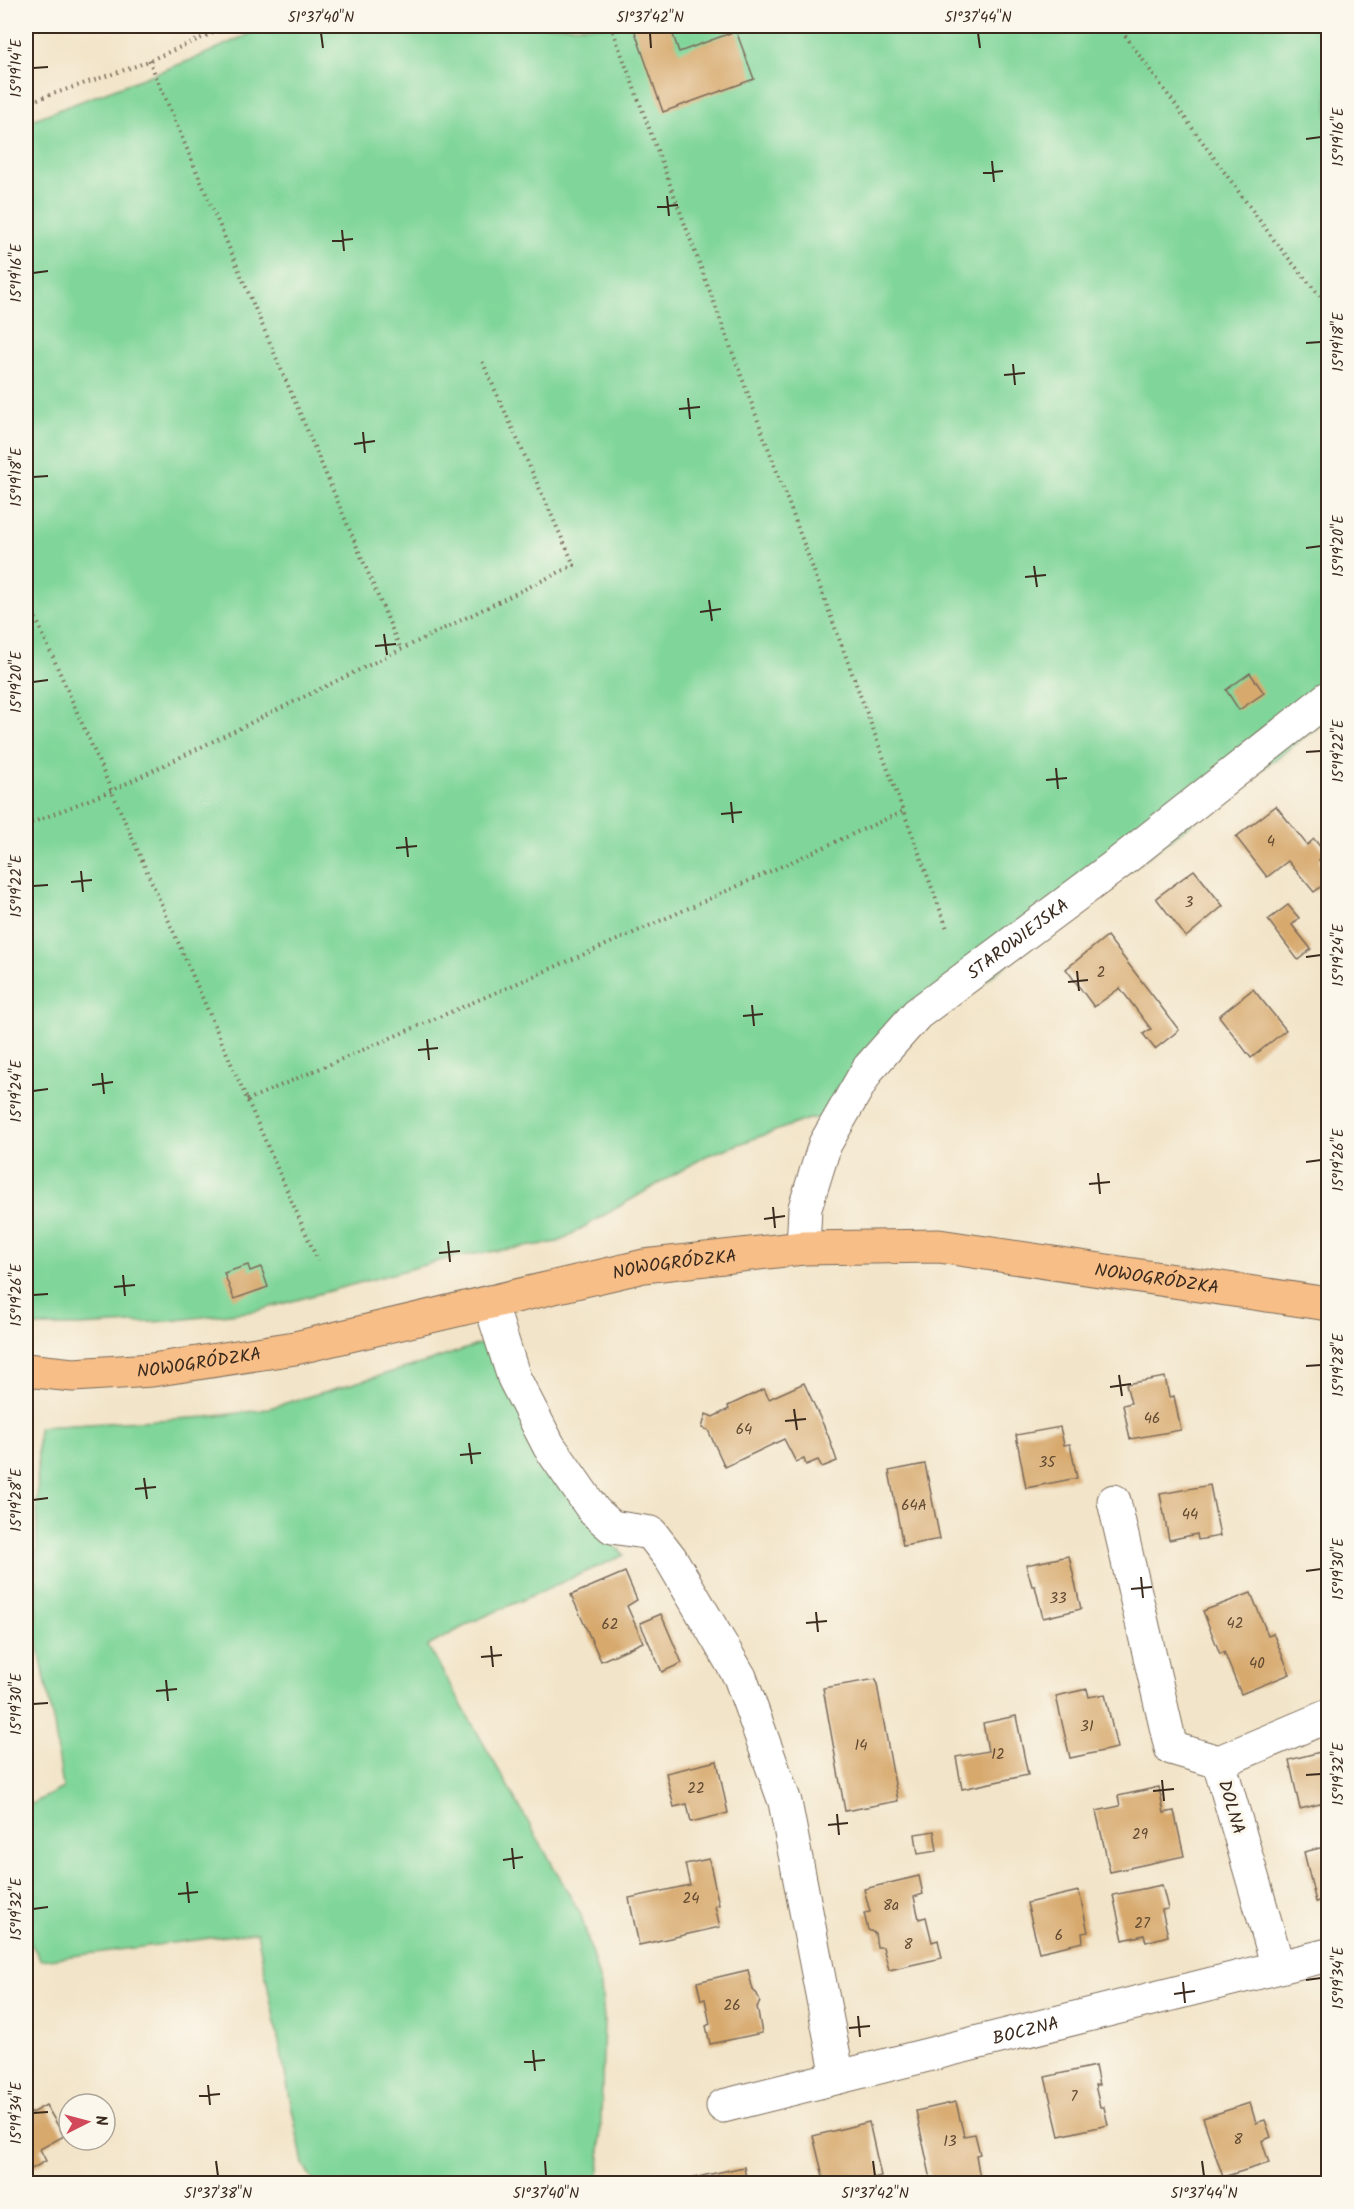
<svg xmlns="http://www.w3.org/2000/svg" width="1354" height="2209" font-family="Kalam,sans-serif">
<rect width="100%" height="100%" fill="#fbf7ec"/>
<filter id="ink" filterUnits="userSpaceOnUse"><feTurbulence type="fractalNoise" baseFrequency=".0167" numOctaves="2"/><feDisplacementMap in="SourceGraphic" scale="12" xChannelSelector="R" yChannelSelector="G"/><feConvolveMatrix kernelMatrix="1 2 1 2 8 2 1 2 1" color-interpolation-filters="sRGB"/></filter>
<filter id="wash" filterUnits="userSpaceOnUse"><feTurbulence type="fractalNoise" baseFrequency=".008" numOctaves="4" result="noise"/><feDisplacementMap in="SourceGraphic" scale="24" xChannelSelector="R" yChannelSelector="G"/><feGaussianBlur stdDeviation="1.35" result="paint"/><feColorMatrix in="noise" values="0 0 0 0 0 0 0 0 0 0 0 0 0 0 0 0 0 1.4 0 .05"/><feComposite in="paint" operator="in"/></filter>
<g filter="url(#wash)">
<rect width="100%" height="100%" fill="#f2e4c8"/>
<g fill="#80d69a" stroke="#5e805c" stroke-width="1.5">
<polygon points="266,26 1328,26 1328,719 877,1064 836,1119 811,1118 706,1156 558,1242 454,1257 256,1311 168,1321 80,1326 26,1326 26,122 196,58"/>
<polygon points="492,1340 588,1519 624,1555 472,1622 428,1646 581,1915 601,1986 604,2018 599,2183 314,2183 303,2164 257,1932 41,1960 26,1936 26,1807 63,1788 54,1725 36,1634 38,1427 208,1417 262,1410 430,1361"/>
</g>
<g id="blocks">
<g fill="#d7a96d">
<polygon points="633,26 670,26 679,52 736,31 754,79 663,112"/>
<polygon points="1250,673 1264,693 1239,710 1226,690"/>
<polygon points="1276,806 1307,845 1314,839 1326,854 1319,860 1328,874 1328,881 1314,892 1288,861 1267,877 1236,837"/>
<polygon points="1194,870 1223,906 1186,937 1156,898"/>
<polygon points="1288,905 1299,918 1292,925 1311,949 1298,960 1268,920"/>
<polygon points="1107,936 1179,1030 1155,1049 1143,1034 1151,1029 1120,988 1094,1007 1066,969"/>
<polygon points="1253,989 1286,1030 1251,1058 1219,1016"/>
<polygon points="248,1265 250,1271 261,1267 268,1287 234,1299 224,1273"/>
<polygon points="1165,1377 1169,1397 1174,1396 1181,1430 1130,1439 1123,1405 1131,1403 1126,1384"/>
<polygon points="804,1383 828,1435 837,1461 822,1467 818,1460 806,1465 804,1459 796,1462 784,1439 725,1467 708,1430 702,1428 706,1414 713,1417 729,1409 728,1406 764,1389 769,1399"/>
<polygon points="1060,1427 1064,1445 1070,1444 1077,1478 1026,1488 1016,1435"/>
<polygon points="925,1464 940,1539 903,1546 889,1471"/>
<polygon points="1210,1485 1220,1536 1198,1540 1197,1534 1169,1540 1160,1494"/>
<polygon points="1069,1556 1081,1609 1043,1618 1035,1586 1032,1586 1026,1565"/>
<polygon points="625,1572 637,1600 627,1606 643,1642 601,1661 571,1595"/>
<polygon points="1251,1593 1268,1635 1273,1633 1290,1674 1241,1694 1224,1652 1220,1654 1203,1611"/>
<polygon points="661,1614 682,1663 662,1672 640,1623"/>
<polygon points="876,1679 898,1801 845,1811 823,1688"/>
<polygon points="1087,1689 1089,1697 1105,1694 1117,1748 1070,1758 1056,1696"/>
<polygon points="1016,1716 1028,1775 962,1789 956,1757 988,1751 983,1723"/>
<polygon points="1328,1750 1328,1802 1300,1809 1289,1760"/>
<polygon points="717,1761 728,1813 691,1822 687,1804 674,1807 666,1773"/>
<polygon points="1159,1787 1164,1813 1174,1811 1184,1856 1110,1872 1096,1811 1120,1806 1118,1796"/>
<polygon points="934,1831 937,1851 918,1854 915,1834"/>
<polygon points="1328,1846 1328,1899 1316,1902 1304,1852"/>
<polygon points="709,1859 719,1905 715,1906 720,1927 639,1945 629,1898 690,1885 685,1864"/>
<polygon points="919,1876 923,1894 914,1897 919,1919 926,1917 932,1942 938,1940 942,1958 889,1970 883,1947 877,1947 875,1933 868,1930 864,1913 870,1912 864,1889"/>
<polygon points="1162,1885 1168,1909 1162,1910 1168,1936 1146,1942 1144,1935 1123,1940 1113,1895"/>
<polygon points="1079,1891 1088,1932 1082,1933 1083,1942 1039,1952 1027,1903"/>
<polygon points="748,1970 753,1990 757,1994 760,2002 757,2007 762,2033 710,2044 706,2026 710,2024 705,1999 701,2000 697,1982"/>
<polygon points="1095,2066 1099,2085 1095,2085 1100,2107 1104,2107 1108,2125 1059,2136 1045,2077"/>
<polygon points="956,2102 964,2136 975,2134 980,2154 976,2155 981,2184 932,2184 916,2111"/>
<polygon points="1250,2103 1256,2123 1265,2120 1271,2137 1262,2141 1269,2163 1223,2177 1203,2118"/>
<polygon points="46,2105 64,2136 40,2149 46,2161 26,2172 26,2116"/>
<polygon points="869,2122 881,2176 850,2184 825,2184 813,2136"/>
<polygon points="744,2167 747,2184 693,2184 692,2178"/>
</g>
</g>
</g>
<g filter="url(#ink)">
<use href="#blocks" fill-opacity="0" stroke="#7b6b5a" stroke-width="1.5"/>
<g fill="none" stroke-linecap="round" stroke-linejoin="round">
<g stroke="#7b6b5a" stroke-width="35">
<g id="minor">
<path id="s1" d="M803 1248 805 1208 825 1144 868 1069 917 1014 1115 866 1328 698"/>
<polyline points="490,1302 514,1378 549,1446 594,1511 612,1527 651,1533 671,1559 740,1677 785,1802 838,2077"/>
<polyline points="1114,1501 1171,1748 1219,1762"/>
<polyline points="1278,1967 1219,1762 1328,1716"/>
<path id="s2" d="M723 2106 1328 1955"/>
</g>
</g>
<g stroke="#7b6b5a" stroke-width="35">
<g id="major">
<path id="s3" d="M26 1370 73 1375 152 1370 295 1348 644 1266 803 1248 939 1246 1328 1304"/>
</g>
</g>
<g stroke="#7b6b5a" stroke-width="4" stroke-dasharray="1.5 4.5" stroke-linecap="butt">
<polyline points="611,26 948,931"/>
<polyline points="1118,26 1276,243 1328,306"/>
<polyline points="149,60 401,650"/>
<polyline points="26,103 139,65 229,26"/>
<polyline points="26,596 318,1261"/>
<polyline points="26,825 111,791 574,565 482,361"/>
<polyline points="247,1100 631,934 904,811"/>
</g>
<use href="#minor" stroke="#fff" stroke-width="33"/>
<use href="#major" stroke="#f7be87" stroke-width="33"/>
</g>
</g>
<path fill="none" stroke="#3b2a1e" stroke-width="2" d="M321 33 323 48M650 33 651 48M978 33 980 48M33 68 48 67M1306 139 1321 137M992 161 994 182M983 173 1003 171M667 196 669 216M657 207 678 205M342 230 344 251M332 241 353 239M33 273 48 271M1306 343 1321 342M1013 364 1015 385M1004 375 1025 373M688 398 690 419M679 409 700 407M363 432 365 453M354 444 375 441M33 477 48 476M1306 548 1321 546M1034 566 1037 587M1025 577 1046 575M709 600 712 621M700 612 721 609M384 634 387 655M375 646 396 644M33 682 48 680M1306 752 1321 751M1056 768 1058 789M1046 780 1067 778M731 802 733 823M721 814 742 812M406 837 408 857M396 848 417 846M81 871 83 892M71 882 92 880M33 886 48 885M1306 957 1321 955M1077 971 1079 991M1068 982 1088 980M752 1005 754 1026M743 1016 763 1014M427 1039 429 1060M418 1050 438 1048M102 1073 104 1094M92 1085 113 1082M33 1091 48 1089M1306 1162 1321 1160M1098 1173 1100 1194M1089 1184 1110 1182M773 1207 775 1228M764 1219 785 1216M448 1241 450 1262M439 1253 460 1251M123 1275 125 1296M114 1287 135 1285M33 1295 48 1294M1306 1366 1321 1365M1119 1375 1122 1396M1110 1387 1131 1384M794 1409 797 1430M785 1421 806 1419M469 1443 472 1464M460 1455 481 1453M144 1478 147 1499M135 1489 156 1487M33 1500 48 1498M1306 1571 1321 1569M1141 1577 1143 1598M1131 1589 1152 1587M816 1612 818 1632M806 1623 827 1621M491 1646 493 1667M481 1657 502 1655M166 1680 168 1701M156 1691 177 1689M33 1704 48 1703M1306 1775 1321 1774M1162 1780 1164 1801M1153 1791 1174 1789M837 1814 839 1835M828 1825 848 1823M512 1848 514 1869M503 1860 523 1857M187 1882 189 1903M178 1894 198 1892M33 1909 48 1907M1306 1980 1321 1978M1183 1982 1185 2003M1174 1994 1195 1991M858 2016 860 2037M849 2028 870 2026M533 2050 535 2071M524 2062 545 2060M208 2085 210 2105M199 2096 220 2094M33 2113 48 2112M216 2161 218 2176M545 2161 546 2176M873 2161 875 2176M1202 2161 1204 2176"/>
<g text-anchor="middle" stroke-width="6" stroke-linejoin="round" paint-order="stroke">
<g font-size="15" fill="#624a32">
<text x="1271" y="846">4</text>
<text x="1189" y="907">3</text>
<text x="1101" y="977">2</text>
<text x="1152" y="1423">46</text>
<text x="744" y="1434">64</text>
<text x="1047" y="1467">35</text>
<text x="914" y="1510">64A</text>
<text x="1190" y="1519">44</text>
<text x="1058" y="1603">33</text>
<text x="1235" y="1628">42</text>
<text x="610" y="1629">62</text>
<text x="1257" y="1668">40</text>
<text x="1087" y="1731">31</text>
<text x="861" y="1750">14</text>
<text x="998" y="1759">12</text>
<text x="696" y="1793">22</text>
<text x="1140" y="1839">29</text>
<text x="691" y="1903">24</text>
<text x="891" y="1910">8a</text>
<text x="1142" y="1928">27</text>
<text x="1059" y="1940">6</text>
<text x="908" y="1949">8</text>
<text x="732" y="2010">26</text>
<text x="1074" y="2101">7</text>
<text x="1238" y="2144">8</text>
<text x="950" y="2146">13</text>
</g>
<g font-size="18" fill="#3b2a1e" stroke="#fbf7ec">
<text dy="6" stroke="none"><textPath href="#s1" startOffset="393">STAROWIEJSKA</textPath></text>
<text dy="6" stroke="none"><textPath href="#s3" startOffset="660">NOWOGRÓDZKA</textPath></text>
<text dy="6" stroke="none"><textPath href="#s3" startOffset="1146">NOWOGRÓDZKA</textPath></text>
<text dy="6" stroke="none"><textPath href="#s3" startOffset="174">NOWOGRÓDZKA</textPath></text>
<text transform="translate(1232 1807) rotate(74)" y="6">DOLNA</text>
<text dy="6" stroke="none"><textPath href="#s2" startOffset="312">BOCZNA</textPath></text>
</g>
</g>
<rect width="1354" height="2209" fill="none" stroke="#fbf7ec" stroke-width="66"/>
<g transform="translate(87 2122) rotate(84)"><circle r="28" fill="#fbf7ec" stroke="#aea59a" stroke-width="1.5"/>
<path d="M0-4.5L10 22L0 15L-10 22Z" fill="#d1495b"/>
<text y="-9" font-size="16" font-weight="bold" text-anchor="middle" fill="#3b2a1e">N</text>
</g>
<rect x="33" y="33" width="1288" height="2143" fill="none" stroke="#3b2a1e" stroke-width="2"/>
<g font-size="15" text-anchor="middle" fill="#3b2a1e">
<text x="321" y="22">51°37'40"N</text>
<text x="650" y="22">51°37'42"N</text>
<text x="978" y="22">51°37'44"N</text>
<text transform="translate(16 68) rotate(-90)" y="5">15°19'14"E</text>
<text transform="translate(1338 137) rotate(-90)" y="5">15°19'16"E</text>
<text transform="translate(16 273) rotate(-90)" y="5">15°19'16"E</text>
<text transform="translate(1338 342) rotate(-90)" y="5">15°19'18"E</text>
<text transform="translate(16 477) rotate(-90)" y="5">15°19'18"E</text>
<text transform="translate(1338 546) rotate(-90)" y="5">15°19'20"E</text>
<text transform="translate(16 682) rotate(-90)" y="5">15°19'20"E</text>
<text transform="translate(1338 751) rotate(-90)" y="5">15°19'22"E</text>
<text transform="translate(16 886) rotate(-90)" y="5">15°19'22"E</text>
<text transform="translate(1338 955) rotate(-90)" y="5">15°19'24"E</text>
<text transform="translate(16 1091) rotate(-90)" y="5">15°19'24"E</text>
<text transform="translate(1338 1160) rotate(-90)" y="5">15°19'26"E</text>
<text transform="translate(16 1295) rotate(-90)" y="5">15°19'26"E</text>
<text transform="translate(1338 1365) rotate(-90)" y="5">15°19'28"E</text>
<text transform="translate(16 1500) rotate(-90)" y="5">15°19'28"E</text>
<text transform="translate(1338 1569) rotate(-90)" y="5">15°19'30"E</text>
<text transform="translate(16 1704) rotate(-90)" y="5">15°19'30"E</text>
<text transform="translate(1338 1774) rotate(-90)" y="5">15°19'32"E</text>
<text transform="translate(16 1909) rotate(-90)" y="5">15°19'32"E</text>
<text transform="translate(1338 1978) rotate(-90)" y="5">15°19'34"E</text>
<text transform="translate(16 2113) rotate(-90)" y="5">15°19'34"E</text>
<text x="218" y="2198">51°37'38"N</text>
<text x="546" y="2198">51°37'40"N</text>
<text x="875" y="2198">51°37'42"N</text>
<text x="1204" y="2198">51°37'44"N</text>
</g>
</svg>
